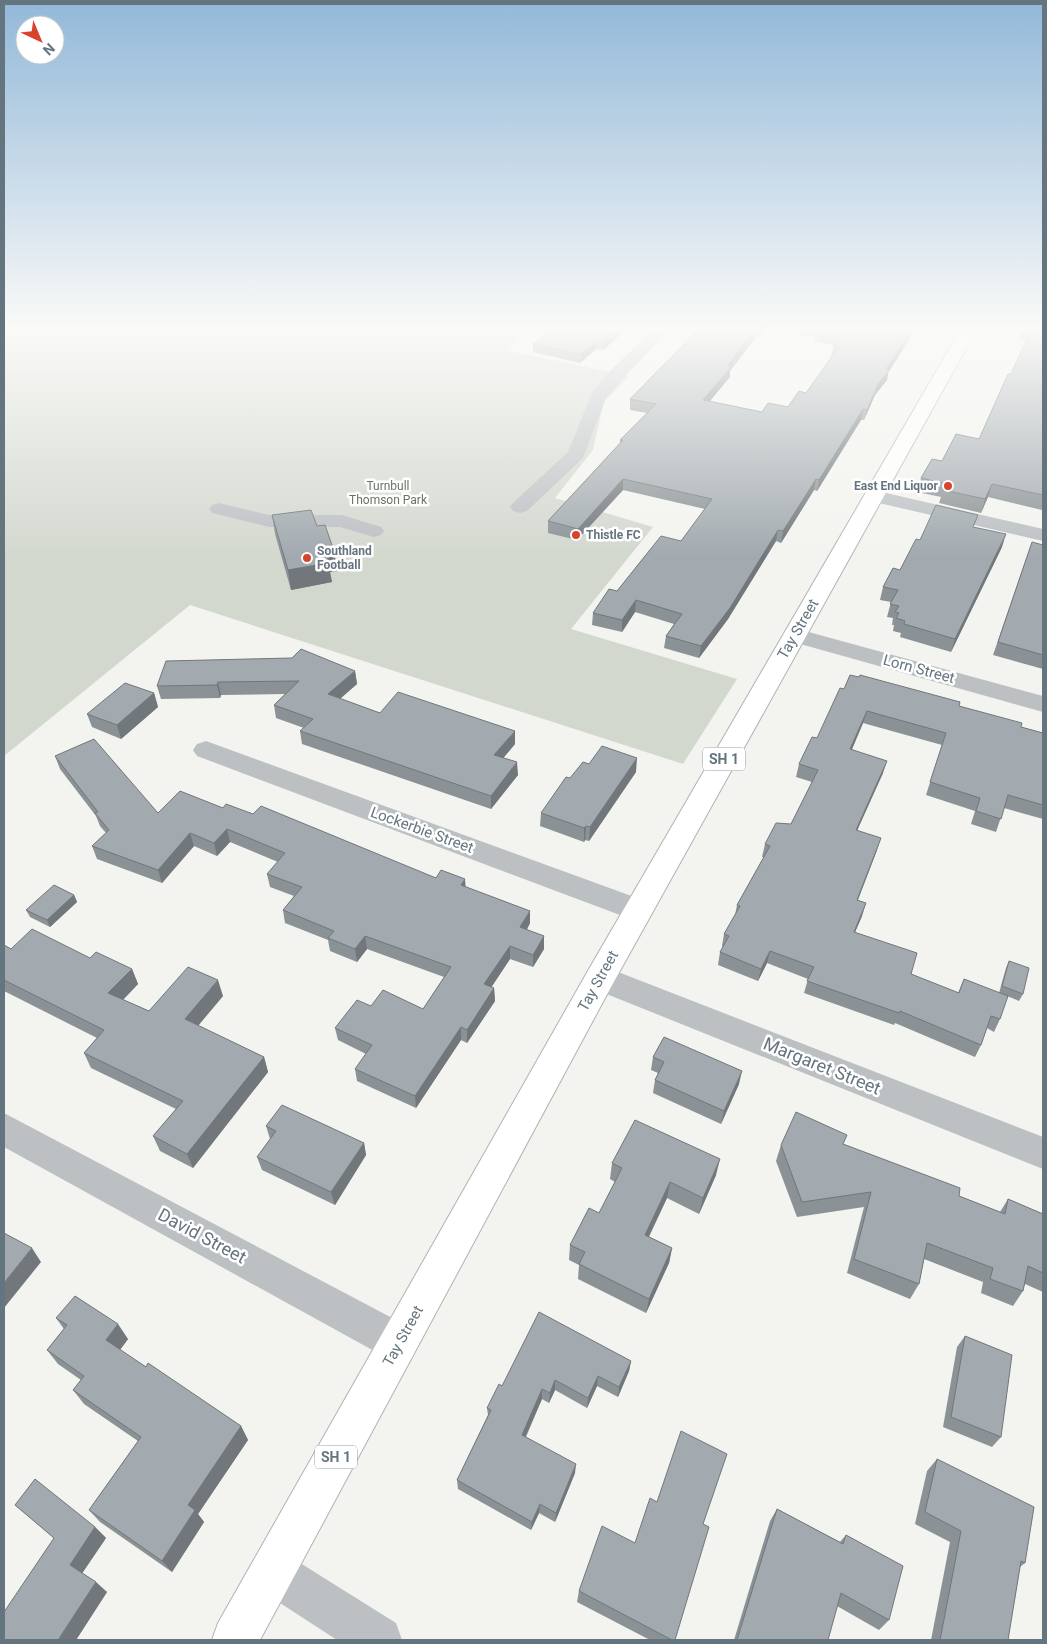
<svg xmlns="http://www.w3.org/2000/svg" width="1047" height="1644" font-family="Roboto,sans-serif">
<rect width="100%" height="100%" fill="#f3f3ef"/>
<polygon fill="#d3d8cf" points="4,327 534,327 506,350 629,376 604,402 593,450 555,498 653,527 571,629 737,679 683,764 190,605 4,756"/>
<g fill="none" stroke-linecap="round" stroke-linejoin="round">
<g stroke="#afb3b6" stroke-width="2">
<polygon id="trunk" points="962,327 978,327 611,987 260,1640 212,1640 218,1623 589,969"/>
</g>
<g fill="#bcc0c3" fill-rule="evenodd">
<polygon points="656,327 673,327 622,379 606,398 583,458 527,511 520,513 513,511 510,507 513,503 568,452 592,393 610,371"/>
<polygon points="873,490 1043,529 1043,541 866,500 863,496 866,492"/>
<polygon points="219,503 269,515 342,515 381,527 384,531 381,535 374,537 340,527 269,527 212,513 209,509 212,505"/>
<polygon points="794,628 1043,696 1043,712 786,640 782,635 786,630"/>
<polygon points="206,741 648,902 653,910 648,918 638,921 628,918 197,756 193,750 197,744"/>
<polygon points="600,965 1043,1137 1043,1169 589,987 584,978 589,969"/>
<polygon points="4,1113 413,1329 419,1343 413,1357 399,1363 385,1357 4,1147"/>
</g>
<polygon fill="#bcc0c3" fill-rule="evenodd" points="273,1549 289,1556 396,1623 402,1640 337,1640 257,1588 250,1572 257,1556"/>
<use href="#trunk" fill="#fff" fill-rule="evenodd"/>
</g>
<g fill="#8b9296" fill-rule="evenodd">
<path d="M701 327H917L888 373 887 380 875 395 864 420H861L817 491 814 490 781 543 776 541 728 619 699 658 664 648 666 636 674 624 635 612 622 632 592 625 593 613 617 591 681 541 705 509 623 490 577 540 548 533V521L620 444V440L647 413 630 410V399ZM768 327 815 337 814 341 834 345 831 356H832L806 393 788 407 762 412 710 401 730 377V371L756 337H760Z"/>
<polygon points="1022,327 1043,327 1043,506 1042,510 988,497 981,513 939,503 941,497 917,492 921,478 942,461 979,439 1011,374 1027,340 1019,339 1019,336"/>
<polygon points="627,329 603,350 596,349 580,363 533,352 533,344"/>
<polygon points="272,515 317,526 334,551 337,571 330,572 332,582 291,590 275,534"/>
<polygon points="974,527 1002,547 951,652 900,637 901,633 893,631 894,625 892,625 893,618 887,617 891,602 880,600 883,587 900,570 920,540"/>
<polygon points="1032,542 1043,545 1043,669 993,655"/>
<polygon points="355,671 357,684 340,699 380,713 515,744 503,758 518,775 491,809 302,744 300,731 304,728 276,718 274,705 285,694 221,695 220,698 161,699 157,686"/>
<polygon points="844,689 959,706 1021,727 1043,733 1043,819 1004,808 996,832 971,824 975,811 926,795 942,745 863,723 852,749 883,773 857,830 877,850 858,900 862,916 855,932 911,974 958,993 964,979 999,993 1006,968 1009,961 1023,994 1019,1001 1007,996 1000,1019 994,1032 987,1028 981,1045 975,1057 895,1023 894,1025 804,993 808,979 767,963 758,981 718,965 720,952 723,947 722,946 724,934 735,915 737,905 764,857 762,857 765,844 791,824 812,782 796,777 799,764 817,738"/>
<polygon points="154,693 158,707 121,739 92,727 87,714"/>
<polygon points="55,756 158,813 223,808 253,814 436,878 465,887 530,911 530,923 527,930 544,936 544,949 533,967 510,959 491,987 494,988 495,1001 467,1043 461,1040 416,1108 357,1081 355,1069 366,1054 338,1040 335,1028 371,1006 423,1009 444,977 367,949 357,962 330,951 328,940 285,923 283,910 294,896 270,887 267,874 278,862 230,842 217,856 194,846 162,883 97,859 92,846 106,833 100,826 96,816 60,769"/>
<polygon points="589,764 636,772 589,841 585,840 584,842 540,826 541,813 570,778"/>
<polygon points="74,895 77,902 50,927 30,917 26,910"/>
<polygon points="4,945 11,949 90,958 132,969 138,984 123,1000 149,1011 223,996 198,1026 264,1057 268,1072 193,1168 160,1151 153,1136 176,1109 91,1068 84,1053 97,1038 4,991"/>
<polygon points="653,1057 739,1084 721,1124 653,1093 655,1080 658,1073 651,1070"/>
<polygon points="266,1126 364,1143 366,1155 335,1205 262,1170 257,1157 270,1139"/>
<polygon points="843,1144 959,1196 1000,1212 1008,1199 1043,1214 1043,1292 1025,1284 1023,1291 1013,1306 981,1293 983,1282 924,1259 919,1284 910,1299 847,1273 864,1207 797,1217 776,1161 781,1145"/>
<polygon points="612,1163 716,1175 699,1214 667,1198 649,1237 672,1248 669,1263 646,1313 578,1279 579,1265 569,1260 570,1245 599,1213 615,1182 610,1179"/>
<polygon points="56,1318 128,1339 120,1350 146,1367 241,1426 248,1440 198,1514 204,1522 172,1572 100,1522 89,1510 138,1441 84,1404 73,1390 81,1380 58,1364 47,1350 64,1329"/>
<polygon points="965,1336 1001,1437 992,1447 943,1427 957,1347"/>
<polygon points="631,1361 629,1371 618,1397 597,1386 587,1408 555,1390 549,1403 542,1399 526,1437 575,1473 555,1522 539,1513 531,1530 458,1489 457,1480 488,1415 487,1408 502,1386"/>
<polygon points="937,1459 1025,1563 1020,1567 1008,1640 931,1640 950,1542 915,1524 927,1471"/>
<polygon points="15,1505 95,1527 106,1538 82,1573 107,1592 76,1640 54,1538"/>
<polygon points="777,1509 840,1542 846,1535 889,1620 879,1630 837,1606 828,1640 734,1640 770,1521"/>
<polygon points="703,1524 675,1640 650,1640 577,1602 579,1591 635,1543"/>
</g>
<g fill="#71777a">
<polygon points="620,327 627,327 627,329 603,350 603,342"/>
<polygon points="757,327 756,337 730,371 730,377 702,410 703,400 727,366"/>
<polygon points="762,327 768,327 760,337 762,328"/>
<polygon points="913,327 917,327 888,373 887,380 875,395 864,420 867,410 878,384"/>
<polygon points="597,340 596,349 580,363 581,354"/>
<polygon points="863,409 861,420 817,491 819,480"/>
<polygon points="623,479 623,490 577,540 578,529"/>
<polygon points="816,479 814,490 781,543 783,531"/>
<polygon points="992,484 988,497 981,513 985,499"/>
<polygon points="778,530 776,541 728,619 699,658 701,646"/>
<polygon points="1006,534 1002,547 951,652 955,639"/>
<polygon points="334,551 337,571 330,572 332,582 291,590 288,570 326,553"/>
<polygon points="636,600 635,612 622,632 622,620"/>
<polygon points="355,671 357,684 330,707 328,694"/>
<polygon points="218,682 221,695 220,698 217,685"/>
<polygon points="154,693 158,707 121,739 117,725"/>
<polygon points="867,711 863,723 847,761 850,749"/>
<polygon points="515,731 515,744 495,768 494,755"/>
<polygon points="637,758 636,772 589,841 590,827"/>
<polygon points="887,761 883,773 852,842 856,830"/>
<polygon points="517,762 518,775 491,809 491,796"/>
<polygon points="586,826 585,840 584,842 584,828"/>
<polygon points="227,829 230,842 217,856 214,843"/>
<polygon points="190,833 194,846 162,883 158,870"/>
<polygon points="881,838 877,850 853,912 857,900"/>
<polygon points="465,879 466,892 461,885"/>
<polygon points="74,895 77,902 50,927 47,920"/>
<polygon points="866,903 862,916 850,944 854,932"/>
<polygon points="530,911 530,923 520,940 520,927"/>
<polygon points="365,936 367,949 357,962 355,949"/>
<polygon points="544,936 544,949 533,967 533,955"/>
<polygon points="510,946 510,959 485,997 484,984"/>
<polygon points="770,951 767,963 758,981 761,969"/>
<polygon points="132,969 138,984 114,1009 108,993"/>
<polygon points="218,980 223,996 190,1035 185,1019"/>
<polygon points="494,988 495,1001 467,1043 467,1030"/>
<polygon points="461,1027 461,1040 416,1108 415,1096"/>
<polygon points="264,1057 268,1072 193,1168 187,1154"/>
<polygon points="742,1071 739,1084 721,1124 724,1111"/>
<polygon points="364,1143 366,1155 335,1205 331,1192"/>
<polygon points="720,1159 716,1175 699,1214 703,1198"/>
<polygon points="670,1182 667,1198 642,1250 645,1235"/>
<polygon points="32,1248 41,1262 4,1308 4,1283"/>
<polygon points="672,1248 669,1263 646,1313 649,1299"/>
<polygon points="118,1324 128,1339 116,1355 106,1340"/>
<polygon points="631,1361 629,1371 618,1397 619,1387"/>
<polygon points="598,1376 597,1386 587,1408 588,1398"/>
<polygon points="555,1380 555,1390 549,1403 550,1393"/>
<polygon points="542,1389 542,1399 522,1444 522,1435"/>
<polygon points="241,1426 248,1440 198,1514 204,1522 172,1572 162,1561 188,1505"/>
<polygon points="576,1464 575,1473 555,1522 556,1513"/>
<polygon points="540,1504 539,1513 531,1530 532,1522"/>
<polygon points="95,1527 106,1538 81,1575 70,1565"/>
<polygon points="96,1582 107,1592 76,1640 58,1640"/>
</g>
<g fill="#a2aaaf" stroke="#71777a">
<polygon points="556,327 620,327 603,342 597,340 581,354 533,344"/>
<polygon points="701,327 757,327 727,366 731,367 703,400 762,412 768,403 788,407 799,391 806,393 839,347 833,346 841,336 816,331 819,327 913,327 886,369 889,370 878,384 867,410 863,409 819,480 816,479 783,531 778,530 730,608 701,646 666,636 682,614 636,600 622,620 593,613 609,589 617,591 661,536 681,541 712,499 623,479 578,529 548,521 623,440 620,440 656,404 630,399"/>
<polygon points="1026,327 1043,327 1043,495 992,484 985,499 943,490 946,484 921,478 932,459 942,461 956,434 979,439 1008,374 1011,374 1032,328"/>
<polygon points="936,505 978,515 973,527 1006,534 955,639 904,624 905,621 896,618 899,613 895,612 899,606 890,604 898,590 883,587 893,568 900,570 916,539 920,540"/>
<polygon points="311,510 317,526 325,525 334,551 326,553 329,563 288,570 272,515"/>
<polygon points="1032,542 1043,545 1043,655 998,642"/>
<polygon points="301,649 355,671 328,694 380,713 398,692 515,731 494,755 517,762 491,796 300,731 313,719 274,705 299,681 218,682 217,685 157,686 166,661 292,658"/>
<polygon points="850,675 859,677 860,675 960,702 959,706 1022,723 1021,727 1043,733 1043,805 1008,795 1001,819 976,811 980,798 930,782 946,733 867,711 850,749 887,761 856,830 881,838 857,900 866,903 854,932 917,953 911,974 959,993 964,979 1008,996 1000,1019 991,1016 981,1045 900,1011 899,1013 807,981 814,967 770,951 761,969 720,952 729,936 724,934 740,906 737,905 770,846 765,844 776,823 791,824 818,770 799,764 812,737 817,738 840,688 844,689"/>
<polygon points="125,683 154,693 117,725 87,714"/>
<polygon points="94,739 158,813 180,791 223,808 226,804 253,814 261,806 436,878 441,870 465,879 461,885 530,911 520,927 544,936 533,955 510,946 484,984 494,988 467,1030 461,1027 415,1096 355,1069 372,1045 335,1028 357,1000 371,1006 383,990 423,1009 451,967 365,936 355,949 328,938 334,931 283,910 302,887 267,874 285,853 227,829 214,843 190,833 158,870 92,846 109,830 95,813 98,812 55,756"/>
<polygon points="602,746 637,758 590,827 586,826 584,828 541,813 566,777 570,778 583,762 589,764"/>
<polygon points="54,885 74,895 47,920 26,910"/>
<polygon points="32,929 90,958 96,952 132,969 108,993 149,1011 188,967 218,980 185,1019 264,1057 187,1154 153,1136 183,1101 84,1053 104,1030 4,980 4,945 11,949"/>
<polygon points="1009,961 1029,968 1023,994 1002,986"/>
<polygon points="664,1037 742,1071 724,1111 655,1080 664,1062 653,1057"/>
<polygon points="282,1105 364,1143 331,1192 257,1157 276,1131 266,1126"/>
<polygon points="796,1112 847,1135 843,1144 960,1188 959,1196 1005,1214 1008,1199 1043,1214 1043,1273 1028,1266 1023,1291 990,1279 993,1268 927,1243 919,1284 854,1259 871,1192 802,1202 781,1145"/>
<polygon points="635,1120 720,1159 703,1198 670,1182 645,1235 672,1248 649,1299 579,1264 585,1252 570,1245 589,1208 599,1213 622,1168 612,1163"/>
<polygon points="4,1233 32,1248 4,1283"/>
<polygon points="75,1296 118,1324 106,1340 146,1367 148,1363 241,1426 188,1505 195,1510 162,1561 89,1510 141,1437 73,1390 84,1376 47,1350 67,1325 56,1318"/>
<polygon points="539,1312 631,1361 619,1387 598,1376 588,1398 555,1380 550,1393 542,1389 522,1435 576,1464 556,1513 540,1504 532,1522 457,1480 491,1410 487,1408 499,1384 502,1386"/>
<polygon points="965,1336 1012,1355 1001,1437 951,1417"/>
<polygon points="681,1431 727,1454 703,1524 709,1527 675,1640 672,1640 579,1591 602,1526 635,1543 650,1498 657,1502"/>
<polygon points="937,1459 1034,1507 1025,1563 1021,1561 1008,1640 940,1640 961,1531 925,1512"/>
<polygon points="35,1479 95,1527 70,1565 96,1582 58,1640 4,1640 4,1612 54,1538 15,1505"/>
<polygon points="777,1509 843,1544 846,1535 903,1566 889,1620 841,1593 828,1640 737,1640"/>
</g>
<linearGradient id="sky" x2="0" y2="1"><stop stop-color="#92b8d9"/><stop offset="0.59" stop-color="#fafaf8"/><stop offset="1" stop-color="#fafaf8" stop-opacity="0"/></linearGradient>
<rect width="1047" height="557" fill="url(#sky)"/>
<g fill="#d7432c" stroke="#fff" stroke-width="2">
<circle cx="948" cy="486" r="5"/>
<circle cx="576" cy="535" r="5"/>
<circle cx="307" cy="558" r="5"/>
</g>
<g text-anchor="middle" stroke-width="5" stroke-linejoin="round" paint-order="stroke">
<g font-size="12" fill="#687663" stroke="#fff">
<text x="388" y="490">Turnbull<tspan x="388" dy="14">Thomson Park</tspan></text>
</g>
<g font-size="12" font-weight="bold" fill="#64757f" stroke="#fff" text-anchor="start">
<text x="938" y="490" text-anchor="end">East End Liquor</text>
<text x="586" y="539">Thistle FC</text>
<text x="317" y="555">Southland<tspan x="317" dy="14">Football</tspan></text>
</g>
<g fill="#fff" stroke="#929ea5" stroke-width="1">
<rect x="703" y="747.5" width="42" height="23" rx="4"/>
<rect x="315" y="1445.5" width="42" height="23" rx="4"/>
</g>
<g font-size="14" font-weight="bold" fill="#64757f">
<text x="724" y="764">SH 1</text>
<text x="336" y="1462">SH 1</text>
</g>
<g font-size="15" fill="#64757f" stroke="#fff">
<text transform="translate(798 629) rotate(-60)" y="5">Tay Street</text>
<text transform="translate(919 669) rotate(15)" y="5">Lorn Street</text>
<text transform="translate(422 830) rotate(20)" y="5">Lockerbie Street</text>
<text transform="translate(598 981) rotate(-61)" y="5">Tay Street</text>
<text transform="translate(403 1336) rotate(-61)" y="5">Tay Street</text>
</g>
<g font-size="18" fill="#64757f" stroke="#fff">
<text transform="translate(822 1066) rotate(22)" y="6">Margaret Street</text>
<text transform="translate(202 1236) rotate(28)" y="6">David Street</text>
</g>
</g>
<rect width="1047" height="1644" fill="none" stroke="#64757f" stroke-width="10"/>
<g transform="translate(40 40) rotate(136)"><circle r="24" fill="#ffffff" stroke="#c1c8cc"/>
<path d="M0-4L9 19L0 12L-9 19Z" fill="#d7432c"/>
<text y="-8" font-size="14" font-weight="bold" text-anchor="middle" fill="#64757f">N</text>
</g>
</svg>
